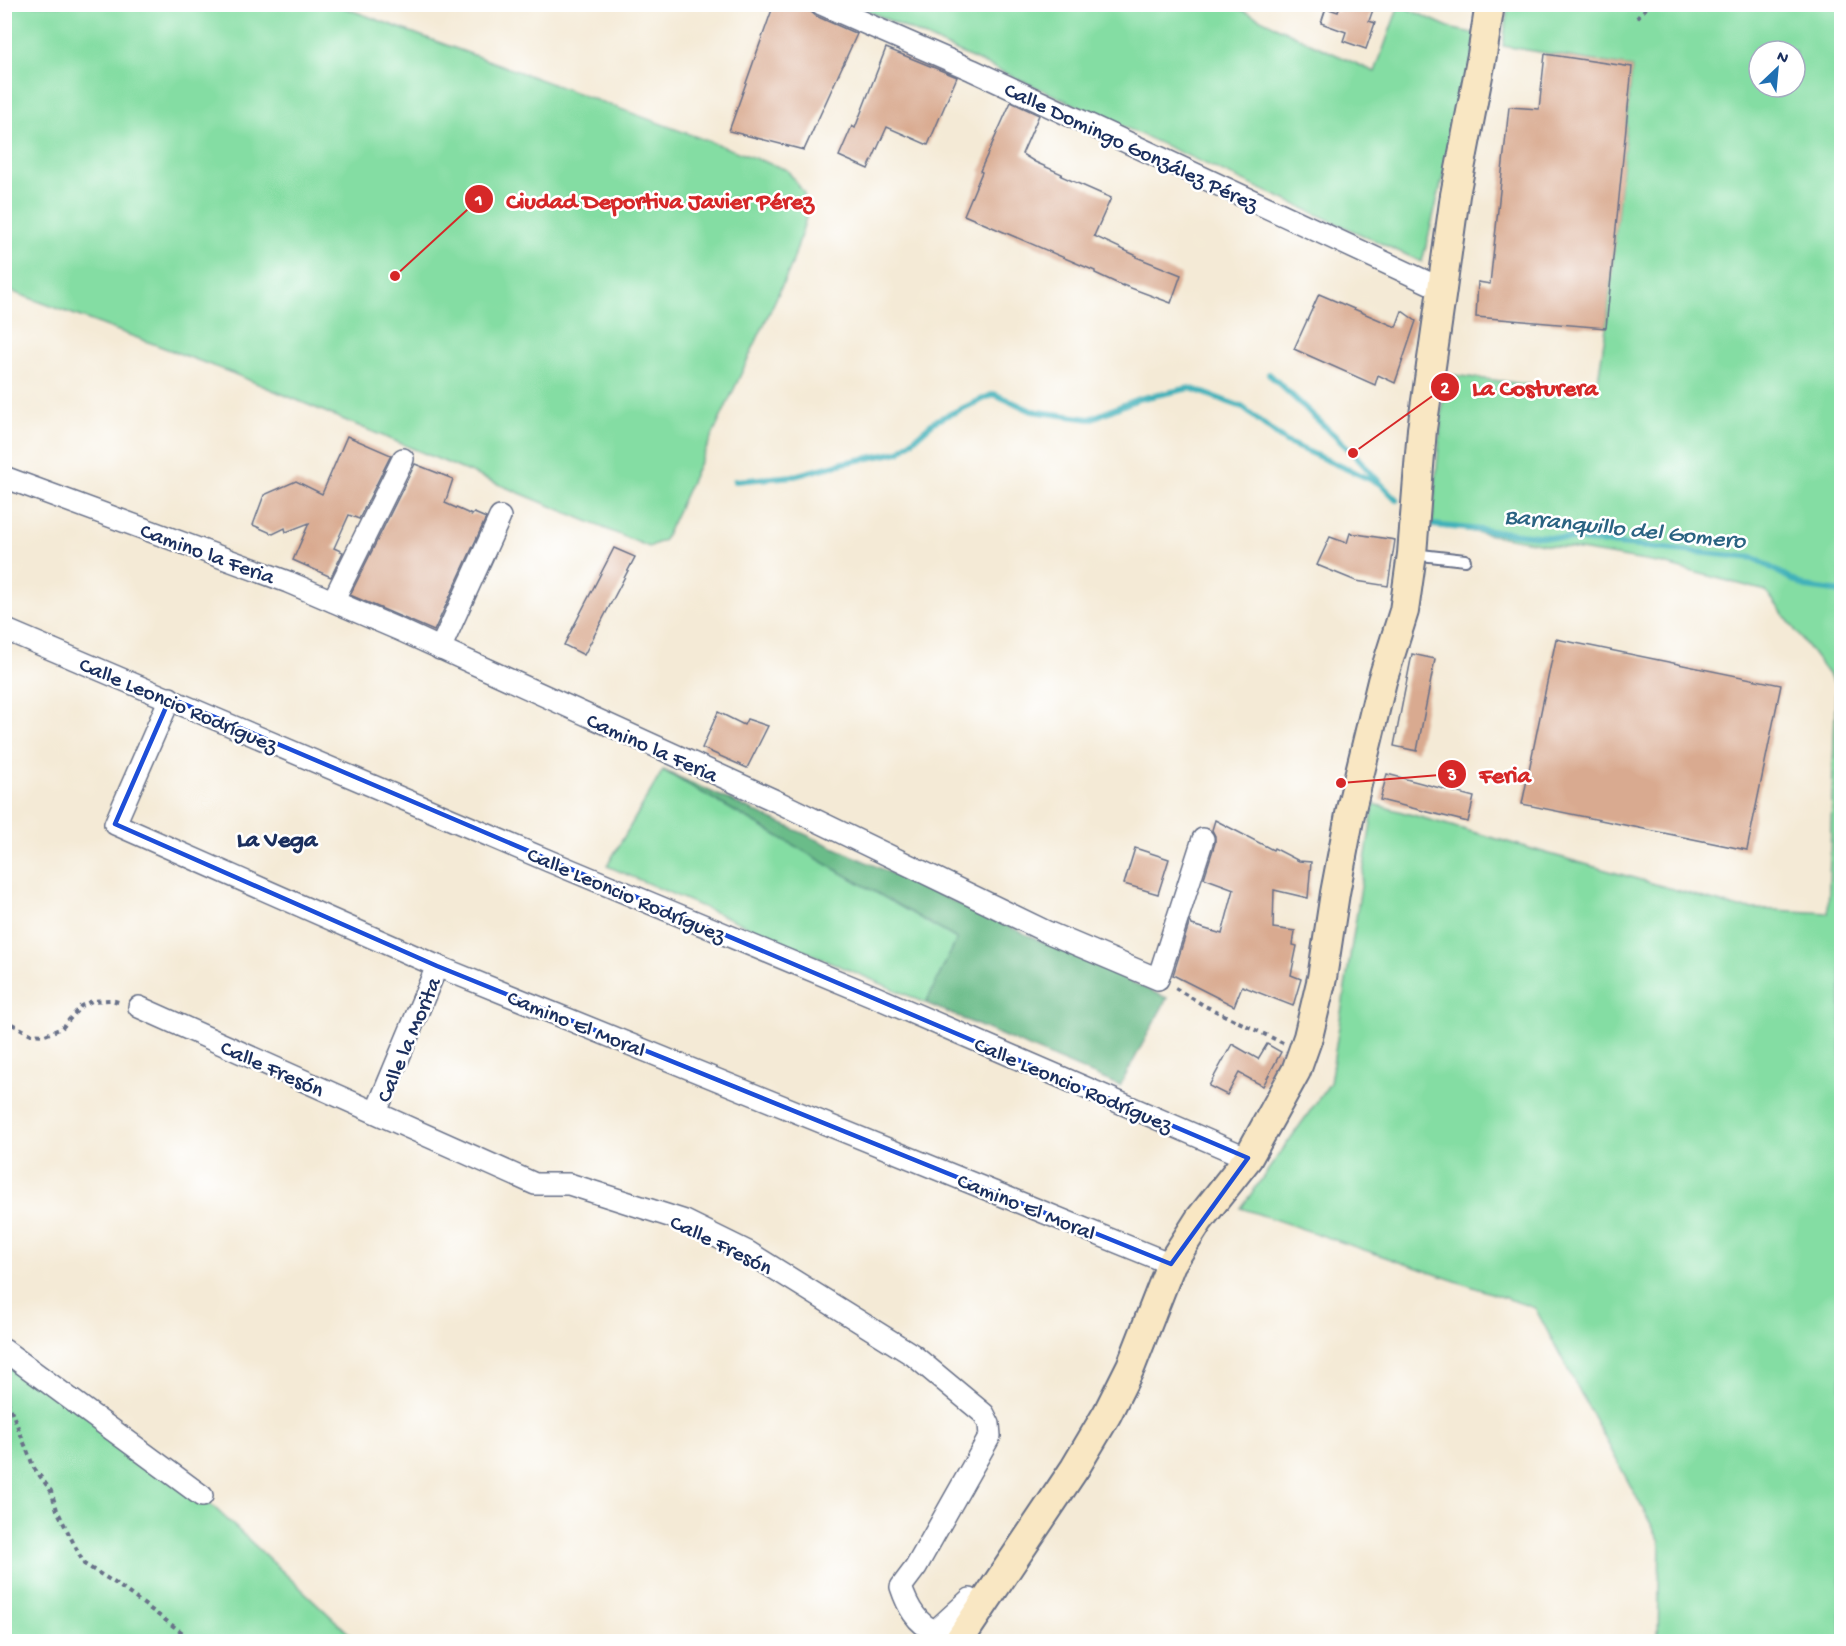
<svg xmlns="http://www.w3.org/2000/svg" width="1846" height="1646" font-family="'Gochi Hand',sans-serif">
<rect width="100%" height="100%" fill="#fff"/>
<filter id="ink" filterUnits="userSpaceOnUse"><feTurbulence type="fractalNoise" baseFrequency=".0167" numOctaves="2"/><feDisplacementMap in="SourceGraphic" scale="12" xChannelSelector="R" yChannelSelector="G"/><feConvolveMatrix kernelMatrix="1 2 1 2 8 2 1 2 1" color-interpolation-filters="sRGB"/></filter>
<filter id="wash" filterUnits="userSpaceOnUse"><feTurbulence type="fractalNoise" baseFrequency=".008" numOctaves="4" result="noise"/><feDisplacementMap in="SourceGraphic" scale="24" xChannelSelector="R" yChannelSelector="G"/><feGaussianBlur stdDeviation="1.35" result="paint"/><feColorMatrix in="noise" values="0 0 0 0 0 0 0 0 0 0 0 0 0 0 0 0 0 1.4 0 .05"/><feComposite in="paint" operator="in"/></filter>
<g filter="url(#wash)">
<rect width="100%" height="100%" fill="#f4ead6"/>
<g fill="#84dda3" stroke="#508680" stroke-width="1.5" fill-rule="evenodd">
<polygon points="4,5 337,5 787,170 804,193 806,218 792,264 664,540 649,547 232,373 5,289"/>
<polygon points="855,5 1232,5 1310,43 1375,72 1399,5 1453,29 1478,34 1422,262"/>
<path d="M1508 5H1841V1641H1658L1660 1541 1535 1308 1241 1208 1330 1083 1374 804 1739 908 1828 913 1836 685 1766 591 1663 564 1432 525 1445 374 1596 393 1606 328 1632 67 1503 46ZM1759 51H1795V87H1759Z"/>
<polygon points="663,770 957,939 926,1003 607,866"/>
<polygon points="4,1350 202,1496 357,1641 5,1641"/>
</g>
<polygon fill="#6bbc89" stroke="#437674" stroke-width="1.5" points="663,770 1167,998 1120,1086 926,1003 957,939"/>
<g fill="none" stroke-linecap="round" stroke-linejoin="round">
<g stroke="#40b1b9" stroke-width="6">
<polyline points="1269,374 1353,453 1380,483"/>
<polyline points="735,481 794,476 843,463 899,452 935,421 994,394 1032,411 1090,419 1138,399 1190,388 1242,407 1286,442 1381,484 1397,500"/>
<polyline points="1432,525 1754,558 1805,587 1842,592"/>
</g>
</g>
<g id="blocks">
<g fill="#d9aa90">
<polygon points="774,4 808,4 810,11 816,16 857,34 804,150 729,131"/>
<polygon points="1340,4 1375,4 1369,21 1375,23 1366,49 1343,41 1346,32 1321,23 1326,8 1338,12"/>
<polygon points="886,48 957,77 928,145 887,127 868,169 839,156 852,126 855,128"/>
<polygon points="1545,54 1632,67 1606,328 1476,317 1478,282 1490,284 1509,107 1539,109"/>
<polygon points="1011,102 1039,115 1022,154 1035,162 1062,174 1061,176 1111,198 1094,236 1137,256 1136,257 1181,275 1171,303 1123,285 1123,286 1095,273 1095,271 964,215 982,172 980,171"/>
<polygon points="1319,294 1396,327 1402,311 1416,321 1395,383 1378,375 1375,385 1294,349"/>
<polygon points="347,436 391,455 359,519 349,515 334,548 343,552 331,577 293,560 309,523 286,532 285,528 273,534 253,525 264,495 296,481 322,494"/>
<polygon points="415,464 453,479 445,503 472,515 474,513 486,518 434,631 350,595"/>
<polygon points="1350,533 1395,540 1388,586 1356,581 1317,565 1330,537 1347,543"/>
<polygon points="614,548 635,557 584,655 564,645"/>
<polygon points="1556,639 1781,685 1747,850 1522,804"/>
<polygon points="1412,654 1435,659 1417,751 1394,746"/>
<polygon points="718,712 744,725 747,719 768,726 747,768 702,748"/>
<polygon points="1387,774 1474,797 1468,822 1380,800"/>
<polygon points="1215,820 1273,850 1274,848 1299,861 1311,862 1308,898 1274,890 1273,928 1295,931 1293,945 1297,946 1291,975 1301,979 1293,1006 1242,986 1234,1006 1173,975 1190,921 1192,925 1222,934 1234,889 1204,878 1215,843 1215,836 1212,830"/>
<polygon points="1135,848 1169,859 1158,894 1124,884"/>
<polygon points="1232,1044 1258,1059 1267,1044 1281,1052 1263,1086 1239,1073 1227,1095 1209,1086"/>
</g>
</g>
</g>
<g filter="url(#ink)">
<use href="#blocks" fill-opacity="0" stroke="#677088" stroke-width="1.5"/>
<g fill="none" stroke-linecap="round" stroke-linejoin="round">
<g stroke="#677088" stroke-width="14">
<polyline id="service" points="1412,554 1465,560"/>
</g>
<g stroke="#677088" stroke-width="24">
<g id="minor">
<polyline points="821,4 972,70 1442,289"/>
<polyline points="4,477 288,582 400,630 776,801 1047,932 1158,979 1203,839"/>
<polyline points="333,601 403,459"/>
<polyline points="4,629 549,861 871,995 1248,1158"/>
<polyline points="440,649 500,517"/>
<polyline points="170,698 115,824 437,966 1171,1264"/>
<path d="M139 1007 535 1184H569L685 1221 748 1252 913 1355 984 1414 989 1424 990 1436 916 1567 901 1587C907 1605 916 1624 935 1631L970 1599 982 1607"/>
<polyline points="376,1112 437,966"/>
<polyline points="4,1350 202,1496"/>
</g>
</g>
<g stroke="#677088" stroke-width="32">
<polyline id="secondary" points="958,1642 1075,1468 1107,1414 1131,1366 1171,1264 1199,1220 1248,1158 1296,1071 1308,1037 1322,978 1335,893 1351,809 1382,681 1404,611 1412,554 1422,429 1442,289 1455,195 1482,55 1490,4"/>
</g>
<g stroke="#677088" stroke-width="4" stroke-dasharray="4.5 4.5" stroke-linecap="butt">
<polyline points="1637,18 1650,4"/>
<polyline points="1175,988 1205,1006 1283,1043"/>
<polyline points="4,1020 31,1034 45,1035 62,1028 81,1006 92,1001 111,1000 122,1003"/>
<polyline points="4,1392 34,1468 51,1491 57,1510 84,1564 115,1583 195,1642"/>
</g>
<use href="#service" stroke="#fff" stroke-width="10"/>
<use href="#minor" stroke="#fff" stroke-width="21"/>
<use href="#secondary" stroke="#f9e7c3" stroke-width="28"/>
</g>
</g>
<path fill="none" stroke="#1d4ed8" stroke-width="4.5" stroke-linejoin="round" d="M170 698 1248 1158 1171 1264 437 966 115 824Z"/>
<g text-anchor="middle" stroke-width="5" stroke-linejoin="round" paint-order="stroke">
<g font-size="22" fill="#1b2f5e" stroke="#fff">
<text transform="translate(1132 145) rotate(25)" y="8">Calle Domingo González Pérez</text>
<text transform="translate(208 552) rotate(20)" y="8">Camino la Feria</text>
<text transform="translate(179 703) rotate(23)" y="8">Calle Leoncio Rodríguez</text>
<text transform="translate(653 746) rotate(24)" y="8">Camino la Feria</text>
<text transform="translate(627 893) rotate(23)" y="8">Calle Leoncio Rodríguez</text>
<text transform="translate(577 1022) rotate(22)" y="8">Camino El Moral</text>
<text transform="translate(407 1039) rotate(-67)" y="8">Calle la Morita</text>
<text transform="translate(273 1067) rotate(24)" y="8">Calle Fresón</text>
<text transform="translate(1074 1083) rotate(23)" y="8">Calle Leoncio Rodríguez</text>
<text transform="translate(1027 1205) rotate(22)" y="8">Camino El Moral</text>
<text transform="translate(722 1243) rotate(26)" y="8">Calle Fresón</text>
</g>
<g font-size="24" font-style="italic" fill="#2a6382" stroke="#fff">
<text transform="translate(1625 527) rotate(6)" y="8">Barranquillo del Gomero</text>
</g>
<g font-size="24" font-weight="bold" fill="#1b2f5e" stroke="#fff">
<text x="277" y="846">La Vega</text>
</g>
</g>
<path fill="none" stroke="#d62828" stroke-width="2" d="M395 276L479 199M1353 453L1445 387M1341 783L1452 774"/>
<g fill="#d62828" stroke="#fff" stroke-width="2">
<circle cx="395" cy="276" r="6"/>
<circle cx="1353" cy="453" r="6"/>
<circle cx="1341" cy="783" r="6"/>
<circle cx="479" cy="199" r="15"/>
<circle cx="1445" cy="387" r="15"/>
<circle cx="1452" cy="774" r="15"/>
</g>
<g font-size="18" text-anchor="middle" font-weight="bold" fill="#fff">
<text x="479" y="205">1</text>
<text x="1445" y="393">2</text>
<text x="1452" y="780">3</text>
</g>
<g font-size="24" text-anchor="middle" font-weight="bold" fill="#d62828" stroke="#fff" stroke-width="5" stroke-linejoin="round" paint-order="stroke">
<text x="660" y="208">Ciudad Deportiva Javier Pérez</text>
<text x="1535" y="395">La Costurera</text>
<text x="1505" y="782">Feria</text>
</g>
<rect width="1846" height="1646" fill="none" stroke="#fff" stroke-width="24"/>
<g transform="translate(1777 69) rotate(26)"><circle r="28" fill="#ffffff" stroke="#a4acbf" stroke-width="1.5"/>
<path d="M0-4.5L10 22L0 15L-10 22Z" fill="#1f6fb2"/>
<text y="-9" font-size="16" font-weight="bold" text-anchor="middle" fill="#1b2f5e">N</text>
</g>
</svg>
